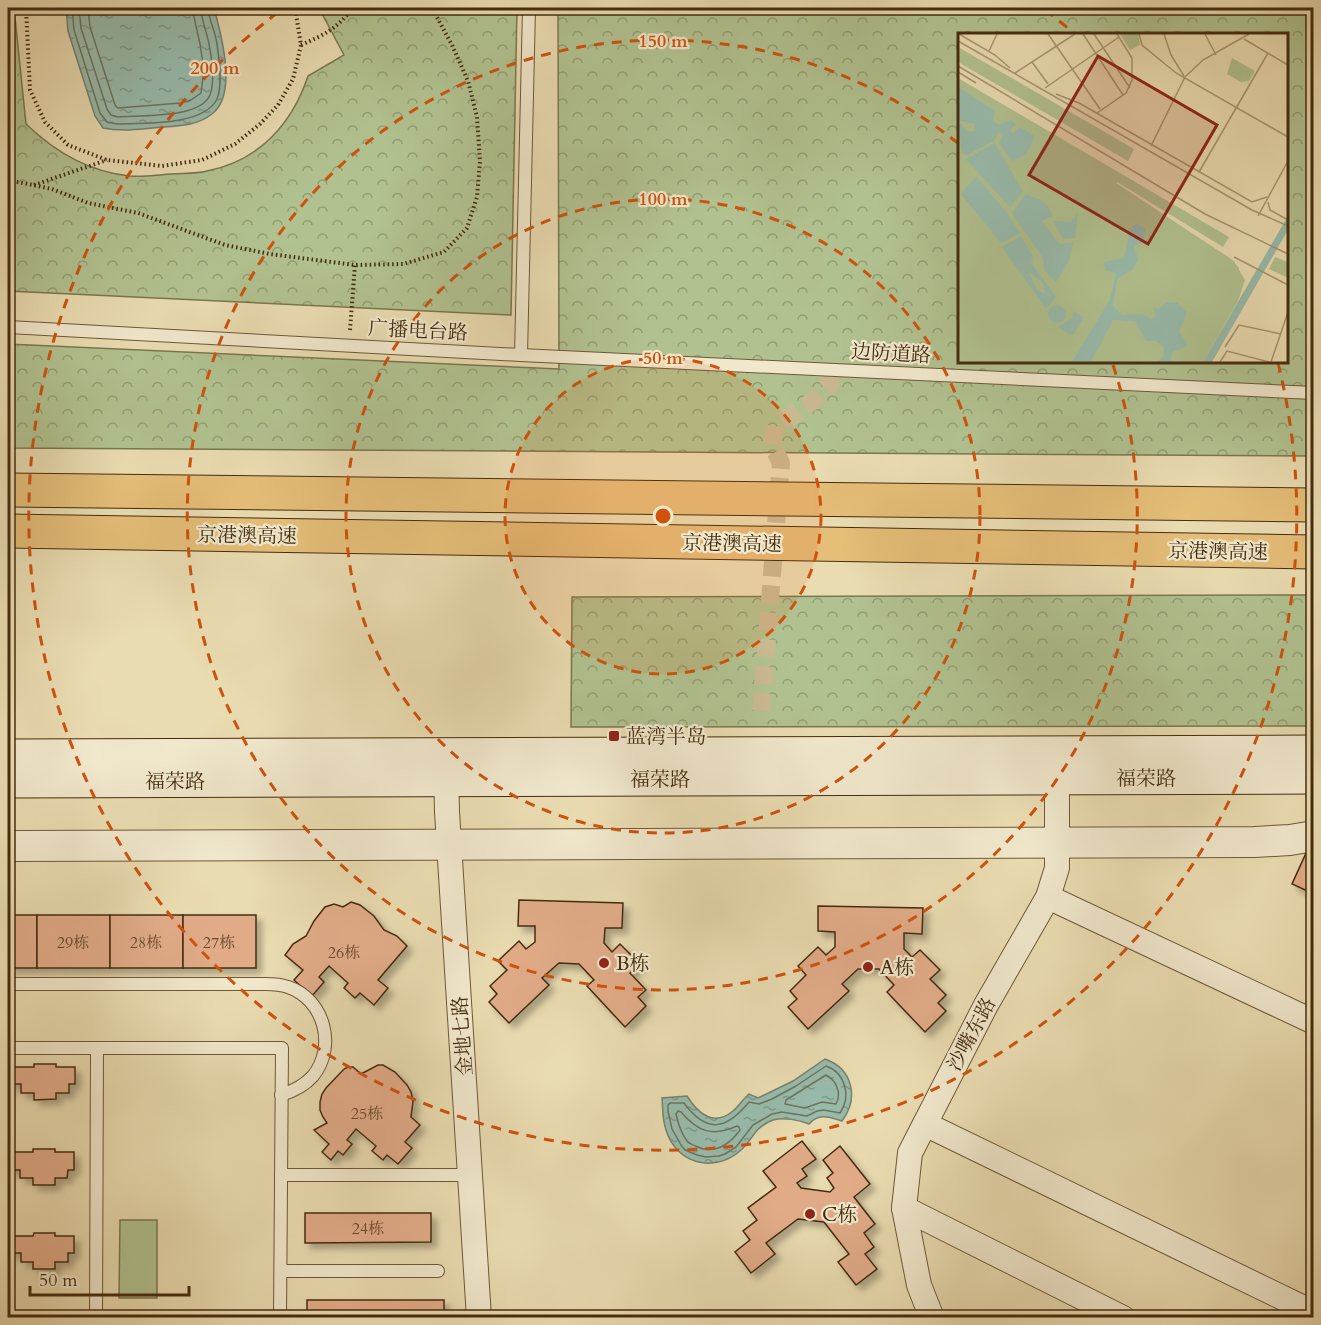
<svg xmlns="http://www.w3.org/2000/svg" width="1321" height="1325" font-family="Cardo,'Noto Serif SC',serif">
<defs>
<pattern id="forest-crowns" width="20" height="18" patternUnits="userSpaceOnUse" patternTransform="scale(1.5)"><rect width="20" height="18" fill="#b1c290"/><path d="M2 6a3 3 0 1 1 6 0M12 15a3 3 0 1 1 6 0" fill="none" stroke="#929e74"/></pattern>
<pattern id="water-ripples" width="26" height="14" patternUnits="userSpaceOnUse" patternTransform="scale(1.5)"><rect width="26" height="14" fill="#98bcad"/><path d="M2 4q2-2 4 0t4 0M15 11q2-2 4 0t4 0" fill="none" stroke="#7e998b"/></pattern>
<filter id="shadow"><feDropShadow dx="5.5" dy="5.5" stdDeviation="3" flood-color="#0004"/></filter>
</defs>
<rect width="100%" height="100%" fill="#eadcb1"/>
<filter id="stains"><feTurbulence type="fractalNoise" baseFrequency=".00333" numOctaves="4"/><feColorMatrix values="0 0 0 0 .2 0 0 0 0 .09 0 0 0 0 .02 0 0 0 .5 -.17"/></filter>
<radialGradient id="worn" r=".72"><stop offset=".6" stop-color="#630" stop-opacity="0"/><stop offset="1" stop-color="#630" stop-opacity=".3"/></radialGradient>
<g fill="url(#forest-crowns)" stroke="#7b7750" stroke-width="1.5" fill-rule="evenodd">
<path d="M8 8H14L26 124C55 152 89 172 130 176 144 177 157 175 171 174 183 173 195 174 207 171 259 161 292 124 308 76L344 55 319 8H517L511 315 8 291Z"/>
<path d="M558 8H1313V456L8 448V344L559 369ZM960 34H1286V362H960Z"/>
<polygon points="1313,595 1313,726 571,727 572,597"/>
</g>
<polygon fill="#b1c290" stroke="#7b7750" stroke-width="1.5" points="120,1220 157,1220 157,1298 119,1298"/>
<g fill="url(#water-ripples)" stroke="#77826e" stroke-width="1.5">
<path d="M66 8H214C221 34 238 94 212 114 198 125 181 126 164 127 143 129 123 132 103 128L95 116 68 31Z"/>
<path d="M825 1059C853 1069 859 1098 842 1121 829 1117 819 1113 809 1124 799 1120 784 1117 773 1120 754 1127 753 1140 740 1151 713 1174 676 1163 666 1130 662 1118 663 1109 662 1098L687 1096C698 1114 714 1127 733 1111 739 1106 743 1099 749 1094L758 1098 793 1081Z"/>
</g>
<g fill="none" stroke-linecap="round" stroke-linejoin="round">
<g stroke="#6e745e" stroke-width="1.5">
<path d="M72 8 74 30 100 113 107 122 117 124C143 123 204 126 217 99 223 85 219 58 217 44 215 31 209 20 208 8"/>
<path d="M79 8 81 28 107 109 111 115 118 117C140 115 200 119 210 95 215 82 212 58 209 44 207 32 201 20 201 8"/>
<polyline points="88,8 90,27 115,105 118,108 181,103 191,100 201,93 204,70 200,44 192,8"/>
<path d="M826 1066C846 1073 851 1097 840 1113L824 1110 817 1111 807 1116 782 1112 772 1114 753 1125 736 1147 725 1154 719 1156 706 1157 697 1155 685 1150 681 1145 672 1129 668 1111V1105L670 1103H684C707 1134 726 1130 749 1102L759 1104 772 1099 796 1086Z"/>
<path d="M826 1075C836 1080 842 1093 836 1104L822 1102 805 1108 785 1104 786 1100Z"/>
<path d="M678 1111 681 1112C698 1132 712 1137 737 1126L739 1127 740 1130C729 1145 714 1155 695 1146 692 1144 689 1144 687 1141 681 1133 678 1123 676 1114Z"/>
</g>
</g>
<g fill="#e1ab88" stroke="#452c0f" stroke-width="1.5" filter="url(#shadow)">
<polygon points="1307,851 1314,854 1314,894 1292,884"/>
<polygon points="519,900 623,903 622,928 605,928 604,943 612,952 620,944 640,964 630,973 646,990 638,997 646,1006 625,1027 587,986 594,980 579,964 559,963 542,978 549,985 509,1023 489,1002 497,994 490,986 507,970 498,961 519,941 526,949 535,942 535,926 518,926"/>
<polygon points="351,902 360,905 374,916 384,930 397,936 407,946 378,980 388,988 374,1005 360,993 355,998 344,988 348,983 329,966 319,977 324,982 312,996 294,980 303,970 285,955 293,944 306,936 314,921 325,907 334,904 343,907"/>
<polygon points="818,906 923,908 922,934 904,933 904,949 912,957 920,950 940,970 930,979 946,995 938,1003 946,1011 925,1032 887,992 894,985 879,969 858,969 842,984 849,991 808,1029 788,1007 797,999 790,991 806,975 798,966 818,947 826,955 835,947 835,932 818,931"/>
<rect x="8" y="915" width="29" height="53"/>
<rect x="37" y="915" width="73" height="53"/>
<rect x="110" y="915" width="73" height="53"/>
<rect x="183" y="915" width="73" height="53"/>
<polygon points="34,1064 56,1064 56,1067 75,1067 75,1084 69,1084 69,1093 56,1093 56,1099 34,1100 34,1093 21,1093 21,1084 9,1084 9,1093 8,1093 8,1067 34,1067"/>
<polygon points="378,1065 383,1065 395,1072 407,1085 411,1092 413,1101 411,1117 420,1125 405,1142 412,1148 398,1164 387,1155 383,1160 372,1151 376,1146 356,1129 347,1140 352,1144 343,1155 338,1151 331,1160 322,1152 329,1144 314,1130 327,1123 323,1117 320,1110 320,1102 322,1094 326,1088 344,1069 348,1067 353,1067 361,1074"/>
<polygon points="802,1141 816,1159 802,1169 807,1176 797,1183 801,1188 830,1192 834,1188 827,1178 833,1173 823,1160 840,1146 870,1184 854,1197 875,1224 864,1233 874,1247 865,1254 877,1269 856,1285 838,1262 849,1254 824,1222 798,1219 766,1243 775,1254 751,1273 735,1252 750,1240 743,1231 757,1220 748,1208 776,1187 763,1171"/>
<polygon points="33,1149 55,1149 55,1152 74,1152 74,1170 68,1170 67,1178 55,1178 55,1185 33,1185 33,1178 20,1178 20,1170 8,1170 8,1178 8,1152 33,1152"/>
<polygon points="305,1213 431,1213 431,1242 305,1243"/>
<polygon points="34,1233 55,1233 55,1236 74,1236 74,1253 68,1253 68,1262 55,1262 55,1269 33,1269 33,1262 21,1262 21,1253 8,1253 8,1262 8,1236 33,1236"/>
<rect x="307" y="1300" width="137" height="18"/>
</g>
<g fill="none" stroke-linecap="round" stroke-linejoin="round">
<polyline stroke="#c9b991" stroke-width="18" stroke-dasharray="18 9" stroke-linecap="butt" points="761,711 781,463 772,445 775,426 813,401 831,384 827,370"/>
<g stroke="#6e5838" stroke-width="14">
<g id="service">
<polyline points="8,327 521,355 1314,393"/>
<polyline points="521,355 529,8"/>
<path d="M8 984H265C272 984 280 984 288 987 324 999 337 1046 313 1076 304 1086 294 1091 281 1095"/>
<polyline points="8,1048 282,1048 280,1318"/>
<polyline points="281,1175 470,1175"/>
<polyline points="281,1271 438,1271"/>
<polyline points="96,1318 97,1048"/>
</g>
</g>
<g stroke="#6e5838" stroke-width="26">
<g id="minor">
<polyline points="446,763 447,812 479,1318"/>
<polyline points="1048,897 1314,1022"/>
<polyline points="925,1124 1314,1313"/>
<polyline points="904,1208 1123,1318"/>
<polyline points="932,1318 919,1285 904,1208 910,1153 986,1005 1048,897 1057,868 1057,761"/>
</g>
</g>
<g stroke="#6e5838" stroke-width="32">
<polyline id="tertiary" points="8,846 1255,842 1290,840 1314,836"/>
</g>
<g stroke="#452c0f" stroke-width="35">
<g id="secondary">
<polyline points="8,756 1314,752"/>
<polyline points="8,781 1314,777"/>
</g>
</g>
<g stroke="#452c0f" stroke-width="35">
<g id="motorway">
<polyline points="8,490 1314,505"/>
<polyline points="8,531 1314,552"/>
</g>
</g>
<g stroke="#452c0f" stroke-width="4" stroke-dasharray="1.5 3" stroke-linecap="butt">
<polyline points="26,8 30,90 45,122 68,145 107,160 162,166 202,160 235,144 260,124 278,105 293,79 301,45 295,8"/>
<path d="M301 45C326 34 336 29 353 8"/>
<polyline points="8,180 52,189 88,203 138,213 225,245 270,254 355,265 403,264 444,252 467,228 477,197 480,161 477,117 468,81 452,45 432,8"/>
<polyline points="34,185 107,160"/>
<polyline points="350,330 355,265"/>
</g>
<use href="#service" stroke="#f1e8cc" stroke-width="12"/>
<use href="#minor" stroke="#f1e8cc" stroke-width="24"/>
<use href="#tertiary" stroke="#f1e8cc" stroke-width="30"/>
<use href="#secondary" stroke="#f1e8cc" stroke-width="33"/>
<use href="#motorway" stroke="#e5be78" stroke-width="33"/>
</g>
<circle cx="663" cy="516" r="158" fill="#d0520c" fill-opacity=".12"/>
<g fill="none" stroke="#d0520c" stroke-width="3" stroke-dasharray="10 8">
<circle cx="663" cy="516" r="158"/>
<circle cx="663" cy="516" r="317"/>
<path d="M1113 365A475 475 0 1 1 959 144"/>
<path d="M1045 10A634 634 0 0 1 1075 34M1278 363A634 634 0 1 1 281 10"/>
</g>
<g fill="#8f2418" stroke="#f1e8cc" stroke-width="2">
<rect x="608" y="730" width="12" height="12" rx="3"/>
<circle cx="604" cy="963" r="6"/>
<circle cx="868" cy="967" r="6"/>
<circle cx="810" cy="1214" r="6"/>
</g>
<g text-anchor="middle" stroke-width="4.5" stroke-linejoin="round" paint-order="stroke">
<g font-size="16" fill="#6c4c2d">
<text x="73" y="948">29栋</text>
<text x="146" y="948">28栋</text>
<text x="219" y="948">27栋</text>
<text x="344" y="958">26栋</text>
<text x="367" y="1119">25栋</text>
<text x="368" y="1234">24栋</text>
</g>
<g font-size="20" fill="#452c0f" stroke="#f1e8cc">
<text transform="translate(418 330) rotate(3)" y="7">广播电台路</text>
<text transform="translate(891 353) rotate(3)" y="7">边防道路</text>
<text transform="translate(247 535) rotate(1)" y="7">京港澳高速</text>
<text transform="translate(732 543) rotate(1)" y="7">京港澳高速</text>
<text transform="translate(1218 551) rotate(1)" y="7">京港澳高速</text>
<text x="1146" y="785">福荣路</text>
<text x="660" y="786">福荣路</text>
<text x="175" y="788">福荣路</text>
<text transform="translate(971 1034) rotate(-62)" y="7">沙嘴东路</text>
<text transform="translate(462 1036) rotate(-94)" y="7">金地七路</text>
</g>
<g font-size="20" fill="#452c0f" stroke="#f1e8cc" text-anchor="start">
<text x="626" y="743">蓝湾半岛</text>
<text x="616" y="970">B栋</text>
<text x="880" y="974">A栋</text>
<text x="822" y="1221">C栋</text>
</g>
</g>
<g transform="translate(958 33)">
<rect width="330" height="330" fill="#eadcb1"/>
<path d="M162 1H180L182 12 172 17ZM0 45 276 228 287 247 280 268 245 329H0Z" fill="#b1c290"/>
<path d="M0 14 176 116 170 128 0 29ZM0 45 271 204 265 214 159 149 101 250 135 272 128 288 99 329H98L106 307 0 164V137L5 132 0 113 4 120 40 98 68 122 61 94 58 101 52 97 50 86 42 92 34 89 37 78 0 54ZM39 111 62 149 47 172 15 137ZM3 159 34 163 62 200 43 210ZM54 180 95 183 84 188 89 199 103 212 115 210 111 228 98 249 85 234V225ZM120 180 122 181 115 207 103 188 113 189ZM49 223 75 227 98 264 88 276ZM160 156 227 199 208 233H184L193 195 178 184 162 188 160 213 141 224 139 229 141 241 152 245 150 259 113 235ZM229 200 270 224 265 235 252 238 236 228 212 245 218 263 205 265 203 275H194L196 286 161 280 156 262 169 277H182L188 269V249L205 246ZM317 224 330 229V245L311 236ZM271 225 281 235 270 252 275 262 237 329H214V319L230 313 221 298 235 283 227 263 235 255H245L247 260 258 256 263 248 256 247ZM181 237 184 243H199L200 237H208L201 247 159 252ZM155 288 177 289 188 308H197L205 315V324L189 329 186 316 177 306 159 295 155 301H148Z" fill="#b1c290" fill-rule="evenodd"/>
<path d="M0 164 106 307 98 329H0Z" fill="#b1c290"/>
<path d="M274 25 297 38 291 48 283 49 269 41Z" fill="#b1c290"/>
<path d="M0 54 37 78 35 89 42 92 53 87 58 91 52 97 55 100 62 94 77 103 68 122 54 128 41 110 45 102 41 98 36 108 9 122 4 120 0 88 10 99 18 98 16 91 0 87ZM37 110 65 159 52 174 8 126ZM18 143 49 180 62 200 43 210 3 161ZM68 161 83 167 92 176 95 183 84 188 101 211 115 210 111 228 98 249 86 237 85 225 54 180ZM120 180 117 205 105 206 95 188 113 189ZM330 183V197L254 329H245ZM178 190 188 196 184 209 176 213 180 227 174 237 159 246 155 273 164 282 185 281 194 286 198 283 195 274 201 276 208 269 220 270 229 280 221 298 230 313 214 319 213 329H199L205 324 206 314 198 308H188L177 288 155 287 133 329H114L152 267 158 240 147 237 146 229 166 225 172 196ZM63 203 75 224 73 229 98 264 88 276 44 214ZM71 239 85 250 87 261 79 257ZM90 281a9 9 0 1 1 18 0a9 9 0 1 1-18 0ZM116 278 125 285 116 301H110L100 294 114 285Z" fill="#98bcad" fill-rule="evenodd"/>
<path fill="none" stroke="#a89670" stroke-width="1.5" d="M1 1 37 22 52 35M90 1 142 76M125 1 165 62M136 1 172 55M181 1 184 12 218 40 330 104M206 1 213 22 226 43M247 1 258 22M286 6 330 32M0 8 294 177 330 193M31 18 39 1M74 29 90 51M0 33 247 181 330 221M0 39 18 50M57 40 117 1M87 55 161 4M98 61 121 70 294 169 309 164M139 80 168 60 174 47V25L159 1M193 113 227 44 245 27 291 1M241 139 310 20M310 169 312 177 330 187M300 183 330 128M276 224 330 252M267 314 281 292 323 301M262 329 269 318 311 329M313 329 330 279"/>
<path fill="#8f2418" fill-opacity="0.15" stroke="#8f2418" stroke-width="3" d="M140 23 259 92 190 211 71 142Z"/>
<rect width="330" height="330" fill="none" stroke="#452c0f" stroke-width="3"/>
</g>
<circle cx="663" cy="516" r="9" fill="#d0520c" stroke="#f1e8cc" stroke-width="3"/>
<g font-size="18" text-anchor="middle" font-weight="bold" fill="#d0520c" stroke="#f1e8cc" stroke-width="4.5" stroke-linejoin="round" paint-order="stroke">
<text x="663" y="47">150 m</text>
<text x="215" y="74">200 m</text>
<text x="663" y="205">100 m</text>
<text x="663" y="364">50 m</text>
</g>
<rect width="1321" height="1325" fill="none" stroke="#eadcb1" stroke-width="30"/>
<rect x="9" y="9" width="1303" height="1307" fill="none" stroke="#452c0f" stroke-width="3"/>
<rect x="15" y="15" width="1291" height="1295" fill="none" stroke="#452c0f" stroke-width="1.5"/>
<path d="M30 1286v9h159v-9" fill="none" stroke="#452c0f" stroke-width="3"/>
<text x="39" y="1286" font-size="18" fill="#452c0f" stroke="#f1e8cc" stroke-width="4.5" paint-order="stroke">50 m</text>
<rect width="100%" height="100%" filter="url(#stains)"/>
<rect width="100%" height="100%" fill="url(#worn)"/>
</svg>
